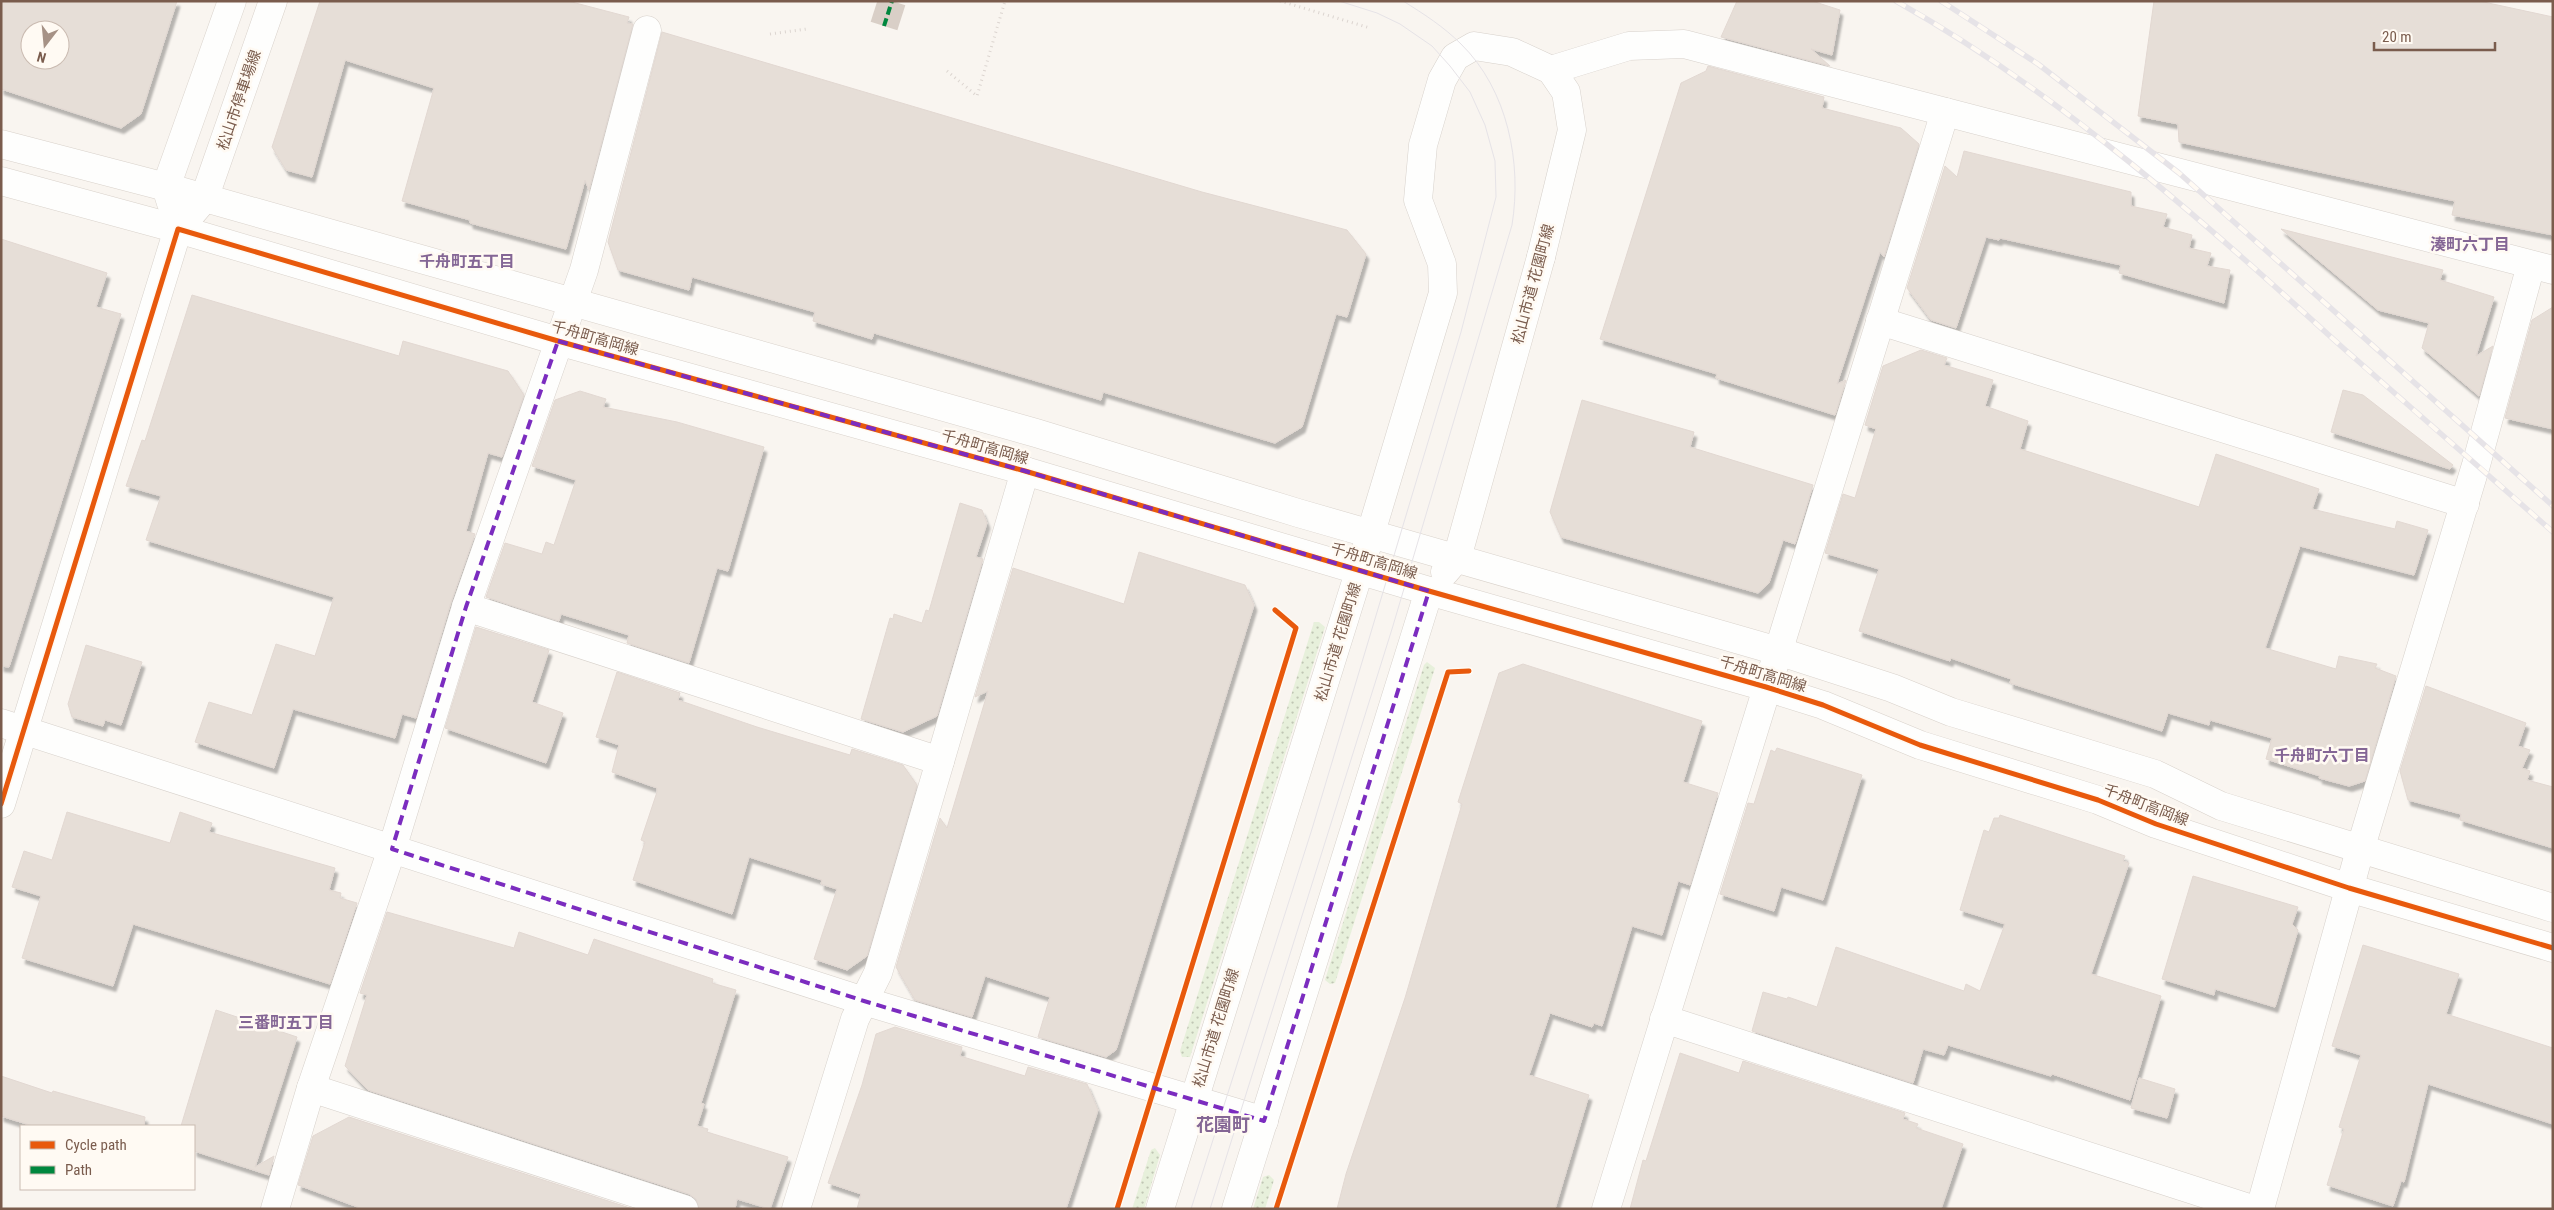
<svg xmlns="http://www.w3.org/2000/svg" width="2554" height="1210" font-family="'Roboto Condensed','Noto Sans JP',sans-serif">
<defs>
<pattern id="grass-dots" width="8" height="8" patternUnits="userSpaceOnUse" patternTransform="scale(1.25)"><rect width="8" height="8" fill="#e7f0db"/><path d="M2 2h.1M6 6h.1" fill="none" stroke="#c0c6b4" stroke-width="1.8" stroke-linecap="round"/></pattern>
<filter id="shadow"><feDropShadow dx="3" dy="5.5" stdDeviation="1" flood-color="#0004"/></filter>
</defs>
<rect width="100%" height="100%" fill="#f9f5f0"/>
<g fill="url(#grass-dots)">
<polygon points="1314,622 1319,622 1325,627 1190,1057 1182,1057 1180,1051"/>
<polygon points="1427,662 1435,668 1335,983 1330,984 1325,980 1424,665"/>
<polygon points="1155,1148 1160,1155 1144,1209 1132,1209 1151,1150"/>
<polygon points="1269,1175 1274,1180 1265,1209 1253,1209 1263,1177"/>
</g>
<g fill="#e6ded7" stroke="#e2d8d2" fill-rule="evenodd" filter="url(#shadow)">
<path d="M1 1H177L141 114 121 128 1 89ZM30 30H60V60H30Z"/>
<polygon points="320,1 568,1 629,17 627,23 633,24 589,190 585,180 566,249 470,223 470,220 402,201 434,88 345,60 312,177 286,170 272,147"/>
<polygon points="1737,1 1812,1 1840,10 1832,55 1811,49 1830,66 1721,37"/>
<polygon points="2154,1 2479,1 2553,17 2553,235 2452,215 2455,201 2179,142 2178,124 2138,116"/>
<polygon points="662,32 1202,192 1347,230 1366,254 1347,317 1336,314 1302,427 1275,443 1103,392 1101,400 874,333 872,339 813,321 815,312 692,277 689,290 618,270 608,242"/>
<polygon points="1708,66 1824,97 1822,108 1901,128 1919,144 1884,257 1880,252 1837,384 1846,380 1835,415 1716,378 1717,374 1600,339 1681,83 1706,71"/>
<polygon points="1964,151 2131,192 2131,206 2167,214 2163,227 2192,235 2189,248 2211,253 2207,266 2230,270 2224,303 2119,273 2121,265 2000,238 1999,240 1986,237 1956,328 1931,320 1907,288 1945,166 1957,177"/>
<polygon points="2281,229 2443,270 2440,280 2494,297 2476,356 2493,346 2479,396 2422,348 2429,323 2378,310"/>
<polygon points="1,239 107,273 96,307 121,314 9,667 1,666"/>
<polygon points="192,295 399,356 403,341 508,371 524,395 502,457 488,453 466,531 475,534 451,602 416,718 402,714 395,738 293,709 274,768 195,742 209,702 252,715 276,644 315,656 334,597 146,540 161,496 126,486 142,440 145,441"/>
<polygon points="2553,307 2553,429 2505,418 2532,320"/>
<polygon points="1921,350 1947,358 1944,365 1993,380 1985,406 2028,421 2020,449 2199,507 2216,454 2319,489 2312,509 2395,529 2397,521 2428,530 2414,575 2300,546 2265,648 2336,669 2339,656 2377,664 2375,668 2396,676 2365,781 2349,786 2319,778 2320,776 2266,759 2272,738 2210,720 2209,725 2168,713 2162,731 2010,683 2011,679 1951,658 1950,661 1859,631 1879,569 1825,553 1843,494 1855,498 1876,429 1865,425 1883,366"/>
<polygon points="2343,390 2363,395 2453,465 2450,469 2331,432"/>
<polygon points="580,391 606,399 603,407 677,422 764,447 728,571 717,568 689,663 627,643 629,635 561,614 559,621 486,597 505,543 542,554 546,542 554,545 576,480 532,466 555,400"/>
<polygon points="1582,400 1694,432 1690,447 1813,485 1795,544 1783,540 1769,583 1758,593 1561,537 1550,512"/>
<polygon points="960,503 982,510 987,523 976,557 983,559 937,716 903,732 861,719 890,618 893,619 894,614 922,623 926,610 929,611"/>
<polygon points="1139,552 1245,585 1254,605 1116,1050 1106,1057 1038,1037 1050,997 985,976 972,1017 915,1000 896,967 940,818 947,828 988,691 975,697 1013,568 1124,604"/>
<polygon points="476,627 549,650 532,702 563,713 546,763 445,728"/>
<polygon points="86,645 142,662 121,725 105,720 103,726 72,717 68,704"/>
<polygon points="1523,664 1702,721 1683,782 1718,793 1690,885 1678,881 1662,935 1632,926 1602,1026 1594,1023 1592,1027 1550,1013 1529,1075 1589,1095 1555,1209 1337,1209 1346,1174 1405,998 1462,804 1458,802 1499,673"/>
<polygon points="617,672 680,693 678,700 757,727 850,755 852,749 903,765 917,785 867,956 847,970 814,959 837,889 821,884 822,880 749,857 732,914 633,880 645,842 641,840 657,792 657,788 612,772 619,745 596,737"/>
<polygon points="2426,686 2526,723 2518,746 2530,750 2522,768 2530,771 2527,780 2553,787 2553,848 2460,820 2461,814 2408,800 2400,771"/>
<polygon points="1777,748 1862,775 1823,900 1781,887 1774,911 1720,894 1748,803 1754,804 1771,750 1775,752"/>
<polygon points="67,812 170,843 180,812 212,823 209,832 335,868 329,890 341,893 340,898 357,903 330,984 133,924 113,986 22,958 41,896 12,887 24,851 52,860"/>
<polygon points="2000,815 2125,856 2123,861 2129,863 2091,974 2161,996 2130,1100 2052,1074 2051,1076 1948,1045 1944,1055 1923,1049 1913,1083 1752,1031 1763,992 1787,999 1788,997 1817,1007 1836,947 1964,991 1966,984 1980,991 2005,924 1960,910 1984,830 1989,832 1994,818 1999,818"/>
<polygon points="2193,876 2298,907 2292,924 2298,930 2275,1007 2215,989 2214,995 2162,979"/>
<polygon points="387,912 514,948 519,932 588,955 594,939 713,979 712,983 736,990 701,1103 704,1104 697,1126 708,1129 707,1132 788,1157 770,1209 737,1199 735,1209 699,1209 696,1199 689,1194 368,1090 345,1066 367,995 360,993"/>
<polygon points="2363,945 2459,974 2446,1014 2553,1048 2553,1124 2428,1084 2404,1182 2401,1181 2393,1206 2327,1185 2344,1129 2339,1127 2361,1055 2332,1046"/>
<polygon points="216,1010 297,1037 255,1167 274,1156 269,1175 194,1151 194,1126 181,1126"/>
<polygon points="895,1027 962,1047 960,1056 1025,1076 1028,1067 1087,1084 1098,1110 1066,1209 857,1209 861,1194 828,1183 862,1085 876,1034"/>
<polygon points="1680,1053 1739,1073 1743,1061 1905,1113 1903,1119 1918,1124 1916,1128 1963,1144 1941,1209 1630,1209 1643,1160 1646,1161"/>
<polygon points="1,1076 52,1093 53,1091 145,1117 144,1126 33,1126 1,1116"/>
<polygon points="2139,1078 2175,1089 2167,1118 2131,1108"/>
<polygon points="349,1117 633,1209 363,1209 298,1185 313,1136"/>
</g>
<g fill="none" stroke-linecap="round" stroke-linejoin="round">
<polyline stroke="#d9cfc7" stroke-width="28" stroke-dasharray="28 14" stroke-linecap="butt" points="884,26 892,1"/>
<g stroke="#d7d1cb" stroke-width="29">
<g id="street">
<polyline points="1551,70 1629,46 1684,44 2553,270"/>
<polyline points="1880,321 2465,504"/>
<polyline points="466,607 940,761"/>
<polyline points="1,723 864,1001 1264,1121"/>
<polyline points="1,804 178,229"/>
<polyline points="1664,1019 2252,1209"/>
<polyline points="311,1088 684,1209"/>
<polyline points="275,1209 311,1088 392,849 466,607 584,270 647,30"/>
<polyline points="796,1209 855,1019 878,973 1025,471"/>
<polyline points="1160,1209 1360,569 1443,293 1442,264 1418,200 1423,145 1442,80 1455,57 1474,46 1512,52 1551,70 1566,92 1572,130 1541,257"/>
<polyline points="1236,1209 1429,591"/>
<polyline points="1606,1209 1945,112"/>
<polyline points="2260,1209 2360,850 2476,465 2531,265"/>
</g>
</g>
<g stroke="#d9d2cb" stroke-width="29">
<g id="secondary">
<polyline points="1,144 166,187 1036,433 1298,513 1778,651 1892,688 1951,712 2155,774 2221,806 2553,908"/>
<polyline points="1,181 178,229 558,341 1025,471 1429,591 1766,687 1823,705 1920,745 2098,800 2156,824 2349,888 2553,948"/>
<polyline points="171,203 166,187 232,1"/>
<polyline points="192,213 204,199 273,1"/>
<polyline points="1445,572 1457,558 1541,257"/>
</g>
</g>
<g stroke="#dcd5d0" stroke-width="3" stroke-dasharray="1 4" stroke-linecap="butt">
<polyline points="1280,1 1370,28"/>
<polyline points="770,34 807,29"/>
<polyline points="947,71 977,96 1005,1"/>
</g>
<use href="#street" stroke="#fefefd" stroke-width="28"/>
<use href="#secondary" stroke="#fefefd" stroke-width="28"/>
<g stroke="#e6e3e7" stroke-width="1">
<polyline points="1191,1209 1312,829 1461,332 1496,197 1495,161 1485,125 1470,92 1450,66 1432,46 1400,24 1377,13 1339,1"/>
<path d="M1210 1209 1392 629 1512 225C1522 163 1508 90 1461 44 1444 27 1424 14 1403 1"/>
</g>
<g stroke="#e6e3e7" stroke-width="5.5">
<g id="rail">
<path d="M1896 1C2061 94 2202 220 2342 347 2412 409 2483 470 2553 532"/>
<polyline points="1941,1 2038,64 2179,173 2553,506"/>
</g>
</g>
<use href="#rail" stroke="#fffaf3" stroke-width="4" stroke-dasharray="11" stroke-linecap="butt"/>
<polyline stroke="#00873e" stroke-width="4" stroke-dasharray="8 4" stroke-linecap="butt" points="884,26 892,1"/>
<g stroke="#fffaf3" stroke-width="8">
<g id="cycleway">
<polyline points="1,804 178,229 558,341 1025,471 1429,591 1766,687 1823,705 1920,745 2098,800 2156,824 2349,888 2553,948"/>
<polyline points="1117,1209 1296,628 1275,610"/>
<polyline points="1276,1209 1448,672 1469,671"/>
</g>
</g>
<use href="#cycleway" stroke="#e8590c" stroke-width="5"/>
</g>
<path fill="none" stroke="#7b2cbf" stroke-width="4" stroke-dasharray="10 6" stroke-linejoin="round" d="M558 341 1025 471 1429 591 1264 1121 864 1001 392 849 466 607Z"/>
<g text-anchor="middle" stroke-width="5" stroke-linejoin="round" paint-order="stroke">
<g font-size="15" fill="#7a5c4d" stroke="#fffaf3">
<text transform="translate(239 100) rotate(-71)" y="5">松山市停車場線</text>
<text transform="translate(1533 284) rotate(-75)" y="5">松山市道 花園町線</text>
<text transform="translate(595 338) rotate(16)" y="5">千舟町高岡線</text>
<text transform="translate(985 447) rotate(16)" y="5">千舟町高岡線</text>
<text transform="translate(1374 561) rotate(17)" y="5">千舟町高岡線</text>
<text transform="translate(1338 642) rotate(-73)" y="5">松山市道 花園町線</text>
<text transform="translate(1763 674) rotate(17)" y="5">千舟町高岡線</text>
<text transform="translate(2146 805) rotate(21)" y="5">千舟町高岡線</text>
<text transform="translate(1216 1028) rotate(-73)" y="5">松山市道 花園町線</text>
</g>
<g font-size="16" font-weight="bold" fill="#846695" stroke="#fffaf3">
<text x="2470" y="250">湊町六丁目</text>
<text x="467" y="267">千舟町五丁目</text>
<text x="2322" y="761">千舟町六丁目</text>
<text x="286" y="1028">三番町五丁目</text>
</g>
<g font-size="18" font-weight="bold" fill="#846695" stroke="#fffaf3">
<text x="1223" y="1131">花園町</text>
</g>
</g>
<rect width="2554" height="1210" fill="none" stroke="#7a5c4d" stroke-width="5"/>
<rect x="20" y="1125" width="175" height="65" fill="#fffaf3" stroke="#cabbb1"/>
<rect x="30" y="1141" width="25" height="8" fill="#e8590c" stroke="#cabbb1"/>
<text x="65" y="1150" font-size="15" fill="#7a5c4d">Cycle path</text>
<rect x="30" y="1166" width="25" height="8" fill="#00873e" stroke="#cabbb1"/>
<text x="65" y="1175" font-size="15" fill="#7a5c4d">Path</text>
<g transform="translate(45 45) rotate(196)"><circle r="24" fill="#fffaf3" stroke="#cabbb1"/>
<path d="M0-4L9 19L0 12L-9 19Z" fill="#a69286"/>
<text y="-8" font-size="14" font-weight="bold" text-anchor="middle" fill="#7a5c4d">N</text>
</g>
<path d="M2374 42v8h121v-8" fill="none" stroke="#7a5c4d" stroke-width="2.5"/>
<text x="2382" y="42" font-size="15" fill="#7a5c4d" stroke="#fffaf3" stroke-width="4" paint-order="stroke">20 m</text>
</svg>
